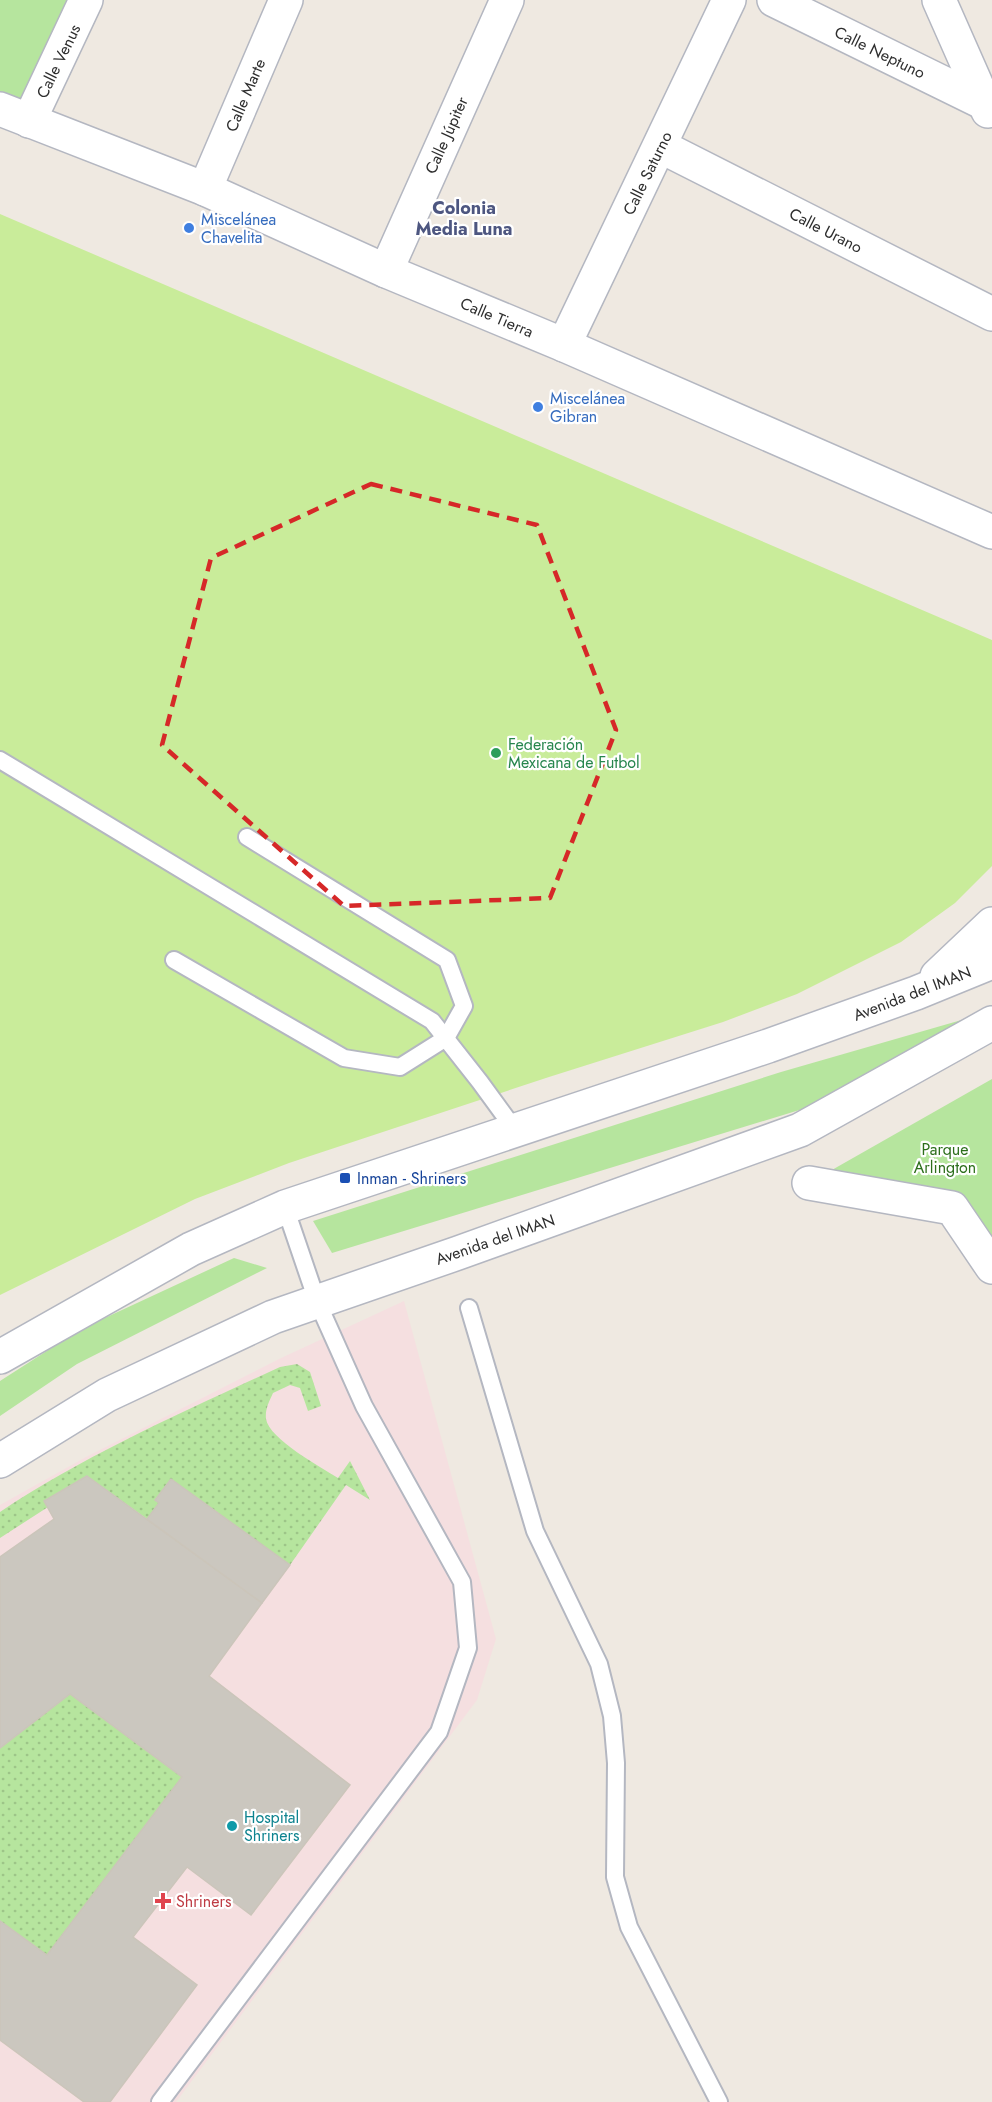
<svg xmlns="http://www.w3.org/2000/svg" width="992" height="2102" font-family="Jost,sans-serif">
<defs>
<pattern id="garden-dots" width="8" height="8" patternUnits="userSpaceOnUse" patternTransform="scale(1.5)"><rect width="8" height="8" fill="#b6e59e"/><path d="M2 2h.1M6 6h.1" fill="none" stroke="#9dc588" stroke-width="1.8" stroke-linecap="round"/></pattern>
</defs>
<rect width="100%" height="100%" fill="#efe9e1"/>
<polygon fill="#f5dfe0" points="404,1301 496,1639 477,1700 176,2102 0,2102 0,1505 86,1457 279,1359"/>
<g fill="#b6e59e">
<polygon points="0,0 86,0 29,121 0,109"/>
<polygon points="965,1019 806,1108 332,1253 313,1221 781,1072"/>
<polygon points="992,1079 992,1267 952,1208 809,1183"/>
<polygon points="234,1258 267,1268 77,1364 0,1416 0,1381 81,1329"/>
</g>
<g fill="url(#garden-dots)">
<path d="M297 1364 310 1372 321 1406 308 1411 300 1388 290 1385 273 1393C269 1402 265 1409 266 1419 269 1439 321 1467 338 1478L350 1461 370 1500 346 1485 290 1565 171 1479 155 1500 159 1503 147 1519 87 1476 44 1501 48 1507 0 1538V1512C87 1454 185 1411 280 1367Z"/>
<polygon points="70,1694 182,1777 47,1955 0,1921 0,1748"/>
</g>
<polygon fill="#c9ec9a" points="0,214 992,640 992,866 955,903 901,942 797,994 723,1022 549,1077 289,1163 195,1199 0,1295"/>
<g fill="#cbc7bf" stroke="#cbc5ba" stroke-width="1.5">
<polygon points="87,1476 262,1603 209,1676 350,1785 251,1915 187,1867 133,1937 197,1985 110,2102 84,2102 0,2040 0,1921 47,1955 182,1777 70,1694 0,1748 0,1557 54,1519 44,1501"/>
<polygon points="171,1479 290,1565 262,1603 147,1519 159,1503 155,1500"/>
</g>
<g fill="none" stroke-linecap="round" stroke-linejoin="round">
<g stroke="#b4b7c1" stroke-width="20">
<g id="lane">
<polyline points="0,760 432,1021 480,1082 515,1130"/>
<polyline points="174,960 344,1058 400,1067 446,1038 464,1006 447,960 247,837"/>
<polyline points="469,1308 535,1531 599,1664 612,1716 616,1763 615,1877 629,1927 719,2102"/>
<polyline points="160,2102 439,1732 468,1648 462,1582 364,1406 317,1301 285,1207"/>
</g>
</g>
<g stroke="#b4b7c1" stroke-width="36">
<g id="street">
<polyline points="774,0 986,104"/>
<polyline points="939,0 988,111"/>
<polyline points="0,109 205,189 386,271 564,345 992,532"/>
<polyline points="29,121 86,0"/>
<polyline points="660,146 992,314"/>
<polyline points="205,189 286,0"/>
<polyline points="386,271 507,0"/>
<polyline points="564,345 729,0"/>
<polyline points="809,1183 952,1208 992,1267"/>
</g>
</g>
<g stroke="#b4b7c1" stroke-width="36">
<g id="secondary">
<polyline points="937,976 992,924"/>
<polyline points="0,1357 191,1249 285,1207 768,1046 916,993 992,962"/>
<polyline points="0,1461 107,1395 273,1317 458,1253 800,1130 992,1023"/>
</g>
</g>
<use href="#lane" stroke="#fff" stroke-width="16"/>
<use href="#street" stroke="#fff" stroke-width="33"/>
<use href="#secondary" stroke="#fff" stroke-width="33"/>
</g>
<path fill="none" stroke="#d62828" stroke-width="4.5" stroke-dasharray="12 8" stroke-linejoin="round" d="M371 484 537 525 616 730 550 898 344 906 162 745 211 558Z"/>
<g fill="#3f7fe0" stroke="#fff" stroke-width="2">
<circle cx="189" cy="228" r="6"/>
<circle cx="538" cy="407" r="6"/>
</g>
<circle fill="#2e9e5b" stroke="#fff" stroke-width="2" cx="496" cy="753" r="6"/>
<rect fill="#1a4fb4" stroke="#fff" stroke-width="2" x="339" y="1172" width="12" height="12" rx="3"/>
<circle fill="#0f9aa8" stroke="#fff" stroke-width="2" cx="232" cy="1826" r="6"/>
<path fill="#e0444e" stroke="#fff" stroke-width="2" d="M160 1892h6v6h6v6h-6v6h-6v-6h-6v-6h6z"/>
<g text-anchor="middle" stroke-width="4.5" stroke-linejoin="round" paint-order="stroke">
<g font-size="16" fill="#2e2e2e" stroke="#fff">
<text transform="translate(880 52) rotate(26)" y="6">Calle Neptuno</text>
<text transform="translate(58 61) rotate(-64)" y="6">Calle Venus</text>
<text transform="translate(245 95) rotate(-67)" y="6">Calle Marte</text>
<text transform="translate(446 135) rotate(-66)" y="6">Calle Júpiter</text>
<text transform="translate(647 173) rotate(-64)" y="6">Calle Saturno</text>
<text transform="translate(826 230) rotate(27)" y="6">Calle Urano</text>
<text transform="translate(497 317) rotate(23)" y="6">Calle Tierra</text>
<text transform="translate(912 993) rotate(-21)" y="6">Avenida del IMAN</text>
<text transform="translate(495 1239) rotate(-19)" y="6">Avenida del IMAN</text>
</g>
<g font-size="16" fill="#366cbe" stroke="#fff" text-anchor="start">
<text x="201" y="225">Miscelánea<tspan x="201" dy="18">Chavelita</tspan></text>
<text x="550" y="404">Miscelánea<tspan x="550" dy="18">Gibran</tspan></text>
</g>
<g font-size="16" fill="#27864d" stroke="#fff" text-anchor="start">
<text x="508" y="750">Federación<tspan x="508" dy="18">Mexicana de Futbol</tspan></text>
</g>
<g font-size="16" fill="#2c6e1b" stroke="#fff">
<text x="945" y="1155">Parque<tspan x="945" dy="18">Arlington</tspan></text>
</g>
<g font-size="16" fill="#164399" stroke="#fff" text-anchor="start">
<text x="357" y="1184">Inman - Shriners</text>
</g>
<g font-size="16" fill="#0d838f" stroke="#fff" text-anchor="start">
<text x="244" y="1823">Hospital<tspan x="244" dy="18">Shriners</tspan></text>
</g>
<g font-size="16" fill="#be3a42" stroke="#fff" text-anchor="start">
<text x="176" y="1907">Shriners</text>
</g>
<g font-size="18" font-weight="bold" fill="#4d5680" stroke="#fff">
<text x="464" y="214">Colonia<tspan x="464" dy="21">Media Luna</tspan></text>
</g>
</g>
</svg>
